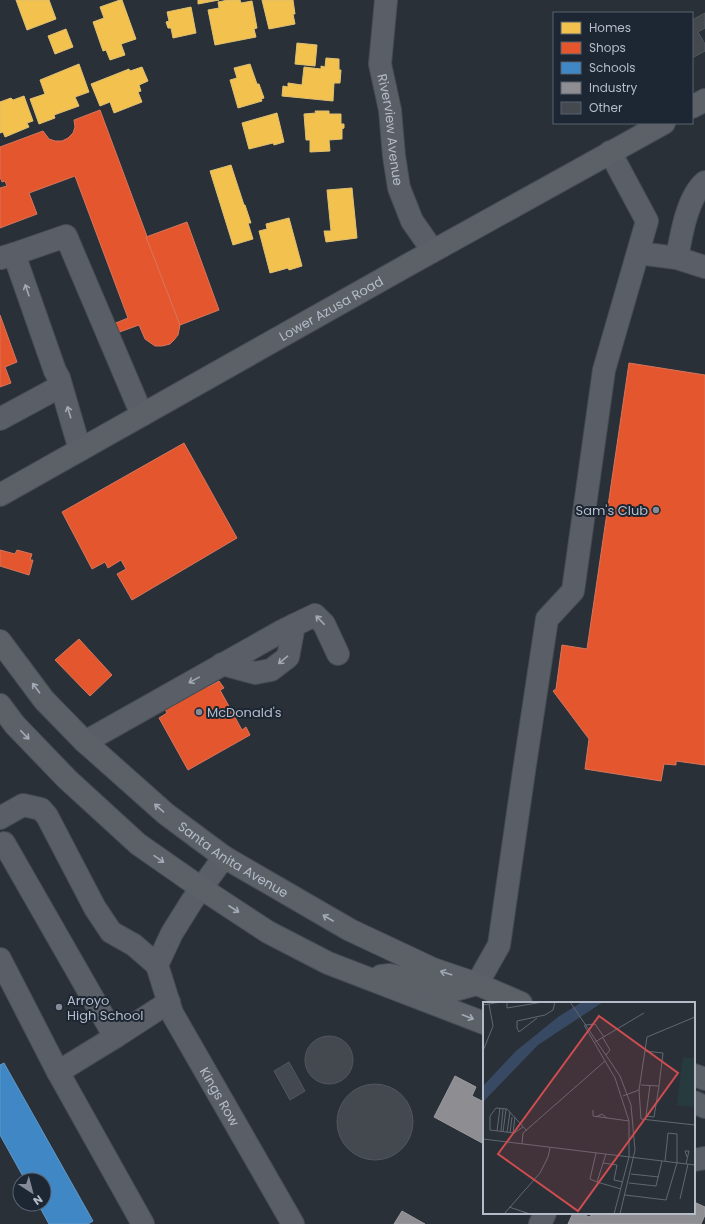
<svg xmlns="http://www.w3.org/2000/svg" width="705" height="1224" font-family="Poppins,sans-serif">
<rect width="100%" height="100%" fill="#2a3038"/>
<g fill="#f2c14e" stroke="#dfc073">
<polygon points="16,0 49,0 56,19 27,30"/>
<polygon points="120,0 122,0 136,39 121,44 125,55 110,60 106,50 103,51 93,22 104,18 100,7"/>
<polygon points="198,0 219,0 198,4"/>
<polygon points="228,0 240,0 241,3 252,1 257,28 254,29 256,37 215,45 208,10 219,8 218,2"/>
<polygon points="262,0 293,0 295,14 293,14 295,24 269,29"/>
<polygon points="191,7 196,33 173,38 171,28 168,28 166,22 169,21 167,12"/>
<polygon points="66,29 73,47 55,54 48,36"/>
<polygon points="297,43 317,45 315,66 295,64"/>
<polygon points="326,58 339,59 339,70 341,70 340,83 334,83 333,101 282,96 283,86 288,87 288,83 302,85 304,67 321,69 321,66 325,67"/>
<polygon points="79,64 89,92 75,97 79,106 54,115 55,118 39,124 30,99 45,94 40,80"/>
<polygon points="250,64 257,84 259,84 264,98 261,99 262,101 238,108 230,80 237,78 234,68"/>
<polygon points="142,67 148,81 139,85 141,91 138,92 142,102 114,113 110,102 100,106 91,84 129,69 130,71"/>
<polygon points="24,96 33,121 27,123 29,127 5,137 3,132 0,133 0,102 11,98 13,100"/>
<polygon points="315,111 329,111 329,114 341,114 341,124 344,124 344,128 342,129 342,139 329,140 330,151 310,152 310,140 306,140 304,114 316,113"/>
<polygon points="277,113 284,142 274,145 273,143 249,149 242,123"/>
<polygon points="231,165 244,205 245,205 251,223 248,223 253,239 233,245 210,171"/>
<polygon points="352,188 357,238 326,242 324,231 331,231 327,190"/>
<polygon points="289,218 302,266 289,270 288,268 270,273 259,231 267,229 266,224"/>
</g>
<g fill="#e4572e" stroke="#d6755c">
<polygon points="100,110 180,325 178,335 174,340 170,344 162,346 155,346 145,339 139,325 114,334 111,325 128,318 75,176 29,193 37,214 0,228 0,188 7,186 5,181 2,182 0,177 0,147 43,131 49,139 55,141 62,141 68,138 73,133 75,127 74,120"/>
<polygon points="187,222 219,310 180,325 146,237"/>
<polygon points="0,315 17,362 5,367 11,383 0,387"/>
<polygon points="629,363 705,375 705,765 676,761 676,765 664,764 661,781 585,769 589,739 553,691 556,689 562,645 587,649"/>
<polygon points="184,443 237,538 132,600 117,574 126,569 121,560 108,568 105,562 92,569 62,512"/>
<polygon points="0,550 15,554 17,550 32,554 30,560 33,560 29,575 0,566"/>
<polygon points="79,639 112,675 90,696 55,660"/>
<polygon points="219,681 224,688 220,690 242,730 246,727 250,735 188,770 159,718 167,713 165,709 207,685 208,687"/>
</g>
<polygon fill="#3f88c5" stroke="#6298c6" points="4,1063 93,1221 88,1224 49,1224 38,1204 44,1204 44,1180 25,1180 0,1135 0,1065"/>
<g fill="#8d8d92" stroke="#999ba2">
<polygon points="455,1076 476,1087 472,1096 484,1102 484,1144 434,1117"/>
<polygon points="694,1202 705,1207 705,1215 701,1224 568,1224 573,1213 579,1213 590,1217 592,1213 694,1213"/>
<polygon points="402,1211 425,1224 394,1224"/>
</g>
<g fill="#444950" stroke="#52575f">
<polygon points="705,13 705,28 698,32 705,44 705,51 692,58 692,20"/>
<circle cx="329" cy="1060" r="24"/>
<polygon points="289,1062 305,1091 290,1100 274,1071"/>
<circle cx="375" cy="1122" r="38"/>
</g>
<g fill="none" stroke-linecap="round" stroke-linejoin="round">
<g stroke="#484c53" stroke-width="24">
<g id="minor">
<path id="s1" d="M386 0 380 64 390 110 394 156 399 188 412 221 433 251"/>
<polyline points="638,253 677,258 705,267"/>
<polyline points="14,254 66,236 142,415"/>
<polyline points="1,258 14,254 55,371 59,378 80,450"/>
<path d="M677 258C681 236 687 197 705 182"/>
<polyline points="0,419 61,386"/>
<polyline points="222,664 255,673 271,670 288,657 294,625"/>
<polyline points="85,742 282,631 315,615 324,624 338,654"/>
<polyline points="0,818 23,805 41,809 47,816 95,908 111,932 134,945 157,965"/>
<polyline points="0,845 4,843 115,1037"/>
<path id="s2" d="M224 857 192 901 172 933 157 965 172 1013 293 1224"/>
<polyline points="0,959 58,1072"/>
<polyline points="477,984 499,945 524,771 547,619 573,591 604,370 647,221 610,152"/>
<polyline points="694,1160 705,1158"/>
<polyline points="143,1224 58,1072 115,1037 169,1002"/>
<polyline points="540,1224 545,1213"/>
</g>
</g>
<g stroke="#484c55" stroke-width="24">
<g id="major">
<polyline points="692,107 705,100"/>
<path id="s3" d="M0 495 406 266 664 123"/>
<path id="s4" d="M0 641 44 700 85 742 166 814 224 857 350 930 433 969 477 984 521 1003"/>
<polyline points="0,705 15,725 67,779 138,844 201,888 268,932 328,963 484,1023"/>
<polyline points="381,976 390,975 416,980 448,992 477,984"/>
<polyline points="694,1075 705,1079"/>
<polyline points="694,1102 705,1107"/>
</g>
</g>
<use href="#minor" stroke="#5a5e66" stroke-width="22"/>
<use href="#major" stroke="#5c6168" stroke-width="22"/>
</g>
<defs><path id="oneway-shaft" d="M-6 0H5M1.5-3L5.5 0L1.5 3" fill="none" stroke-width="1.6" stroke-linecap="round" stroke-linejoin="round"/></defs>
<g stroke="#a2a9b5">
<use href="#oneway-shaft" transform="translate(27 290) rotate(-109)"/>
<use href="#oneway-shaft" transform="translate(69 412) rotate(-107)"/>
<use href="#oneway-shaft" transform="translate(320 620) rotate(-134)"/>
<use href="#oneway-shaft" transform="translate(283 660) rotate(140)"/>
<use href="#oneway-shaft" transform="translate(194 680) rotate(151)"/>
</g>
<g stroke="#a2aab6">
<use href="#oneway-shaft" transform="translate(36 688) rotate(-127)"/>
<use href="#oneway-shaft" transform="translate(25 735) rotate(46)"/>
<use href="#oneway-shaft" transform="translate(159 808) rotate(-139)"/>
<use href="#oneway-shaft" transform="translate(159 859) rotate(35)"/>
<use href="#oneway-shaft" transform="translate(234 909) rotate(33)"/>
<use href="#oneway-shaft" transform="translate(328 918) rotate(-150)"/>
<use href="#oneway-shaft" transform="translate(446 973) rotate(-162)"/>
<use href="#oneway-shaft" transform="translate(468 1017) rotate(21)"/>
</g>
<g fill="#848b96" stroke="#1d2633" stroke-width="1.5">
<circle cx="656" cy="510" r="4"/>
<circle cx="199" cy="712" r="4"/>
<circle cx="59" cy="1007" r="4"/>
</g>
<g text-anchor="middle" stroke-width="4" stroke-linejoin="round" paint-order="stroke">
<g font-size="13" fill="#b4bcc9" stroke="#1d2633">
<text dy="5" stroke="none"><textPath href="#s1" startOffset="131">Riverview Avenue</textPath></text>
<text dy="5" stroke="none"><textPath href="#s3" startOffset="380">Lower Azusa Road</textPath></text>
<text dy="5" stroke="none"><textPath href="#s4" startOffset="322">Santa Anita Avenue</textPath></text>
<text dy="5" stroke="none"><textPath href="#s2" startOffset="274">Kings Row</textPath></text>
</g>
<g font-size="13" fill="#b4bcc9" stroke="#1d2633" text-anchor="start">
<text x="648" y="515" text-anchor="end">Sam's Club</text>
<text x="207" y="717">McDonald's</text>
<text x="67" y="1005">Arroyo<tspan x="67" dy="15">High School</tspan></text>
</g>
</g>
<g transform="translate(483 1002)">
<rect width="212" height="212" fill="#2a3038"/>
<path d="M200 55 212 56V105L194 103Z" fill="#273a3e"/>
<path d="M99 0H120L55 43 0 100V84L33 49 75 15Z" fill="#384963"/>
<path fill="none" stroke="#616872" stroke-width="1" d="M24 0V6L60 0M87 0 137 74 148 103 152 148 137 212M0 3 18 0M54 16 36 30 34 26V19L62 13 70 8 72 0M101 23 132 76 146 119V155L131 212M102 23 112 22 121 35M120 36 127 48 123 53M112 40 161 11M0 49 10 24 6 2M158 83 176 84 180 51 162 49M167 83 163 114 171 115 176 84M156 88 158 117 212 123M140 94 156 88 164 35 212 15M110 108V114L146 119M113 115 119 112 124 116M40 125 31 131 7 128V114L13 106 24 107 44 129M14 129 17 106M18 129 20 107M20 130 23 107M24 130 27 110M27 131 29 115M30 131 32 115M0 137 212 163M39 142 40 131 122 59M113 151 107 177 114 180M123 152 114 180 138 187M120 161 134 163 131 178 140 180M203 162 206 149H202L204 155M148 172 176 175M146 181 173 184 179 159M142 193 183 198 194 161V132L185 131 182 159M197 197 205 162M26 205 47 212M21 212 57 171 65 155 67 146"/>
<path fill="#ce4d50" fill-opacity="0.15" stroke="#ce4d50" stroke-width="2" d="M116 14 195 71 95 209 15 152Z"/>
<rect width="212" height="212" fill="none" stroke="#b4bcc9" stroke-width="2"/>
</g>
<rect x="553" y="12" width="140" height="112" fill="#1d2633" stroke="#59626f"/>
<rect x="561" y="22" width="20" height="12" fill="#f2c14e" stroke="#59626f"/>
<text x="589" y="32" font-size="12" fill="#b4bcc9">Homes</text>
<rect x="561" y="42" width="20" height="12" fill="#e4572e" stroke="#59626f"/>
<text x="589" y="52" font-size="12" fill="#b4bcc9">Shops</text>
<rect x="561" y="62" width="20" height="12" fill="#3f88c5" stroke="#59626f"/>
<text x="589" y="72" font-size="12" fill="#b4bcc9">Schools</text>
<rect x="561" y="82" width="20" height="12" fill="#8d8d92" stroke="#59626f"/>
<text x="589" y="92" font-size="12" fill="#b4bcc9">Industry</text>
<rect x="561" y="102" width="20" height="12" fill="#444950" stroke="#59626f"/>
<text x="589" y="112" font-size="12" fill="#b4bcc9">Other</text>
<g transform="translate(32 1192) rotate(144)"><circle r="19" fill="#1d2633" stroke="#59626f"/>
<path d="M0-3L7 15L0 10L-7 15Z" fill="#848b96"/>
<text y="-6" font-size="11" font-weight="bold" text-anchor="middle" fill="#b4bcc9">N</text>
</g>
</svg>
